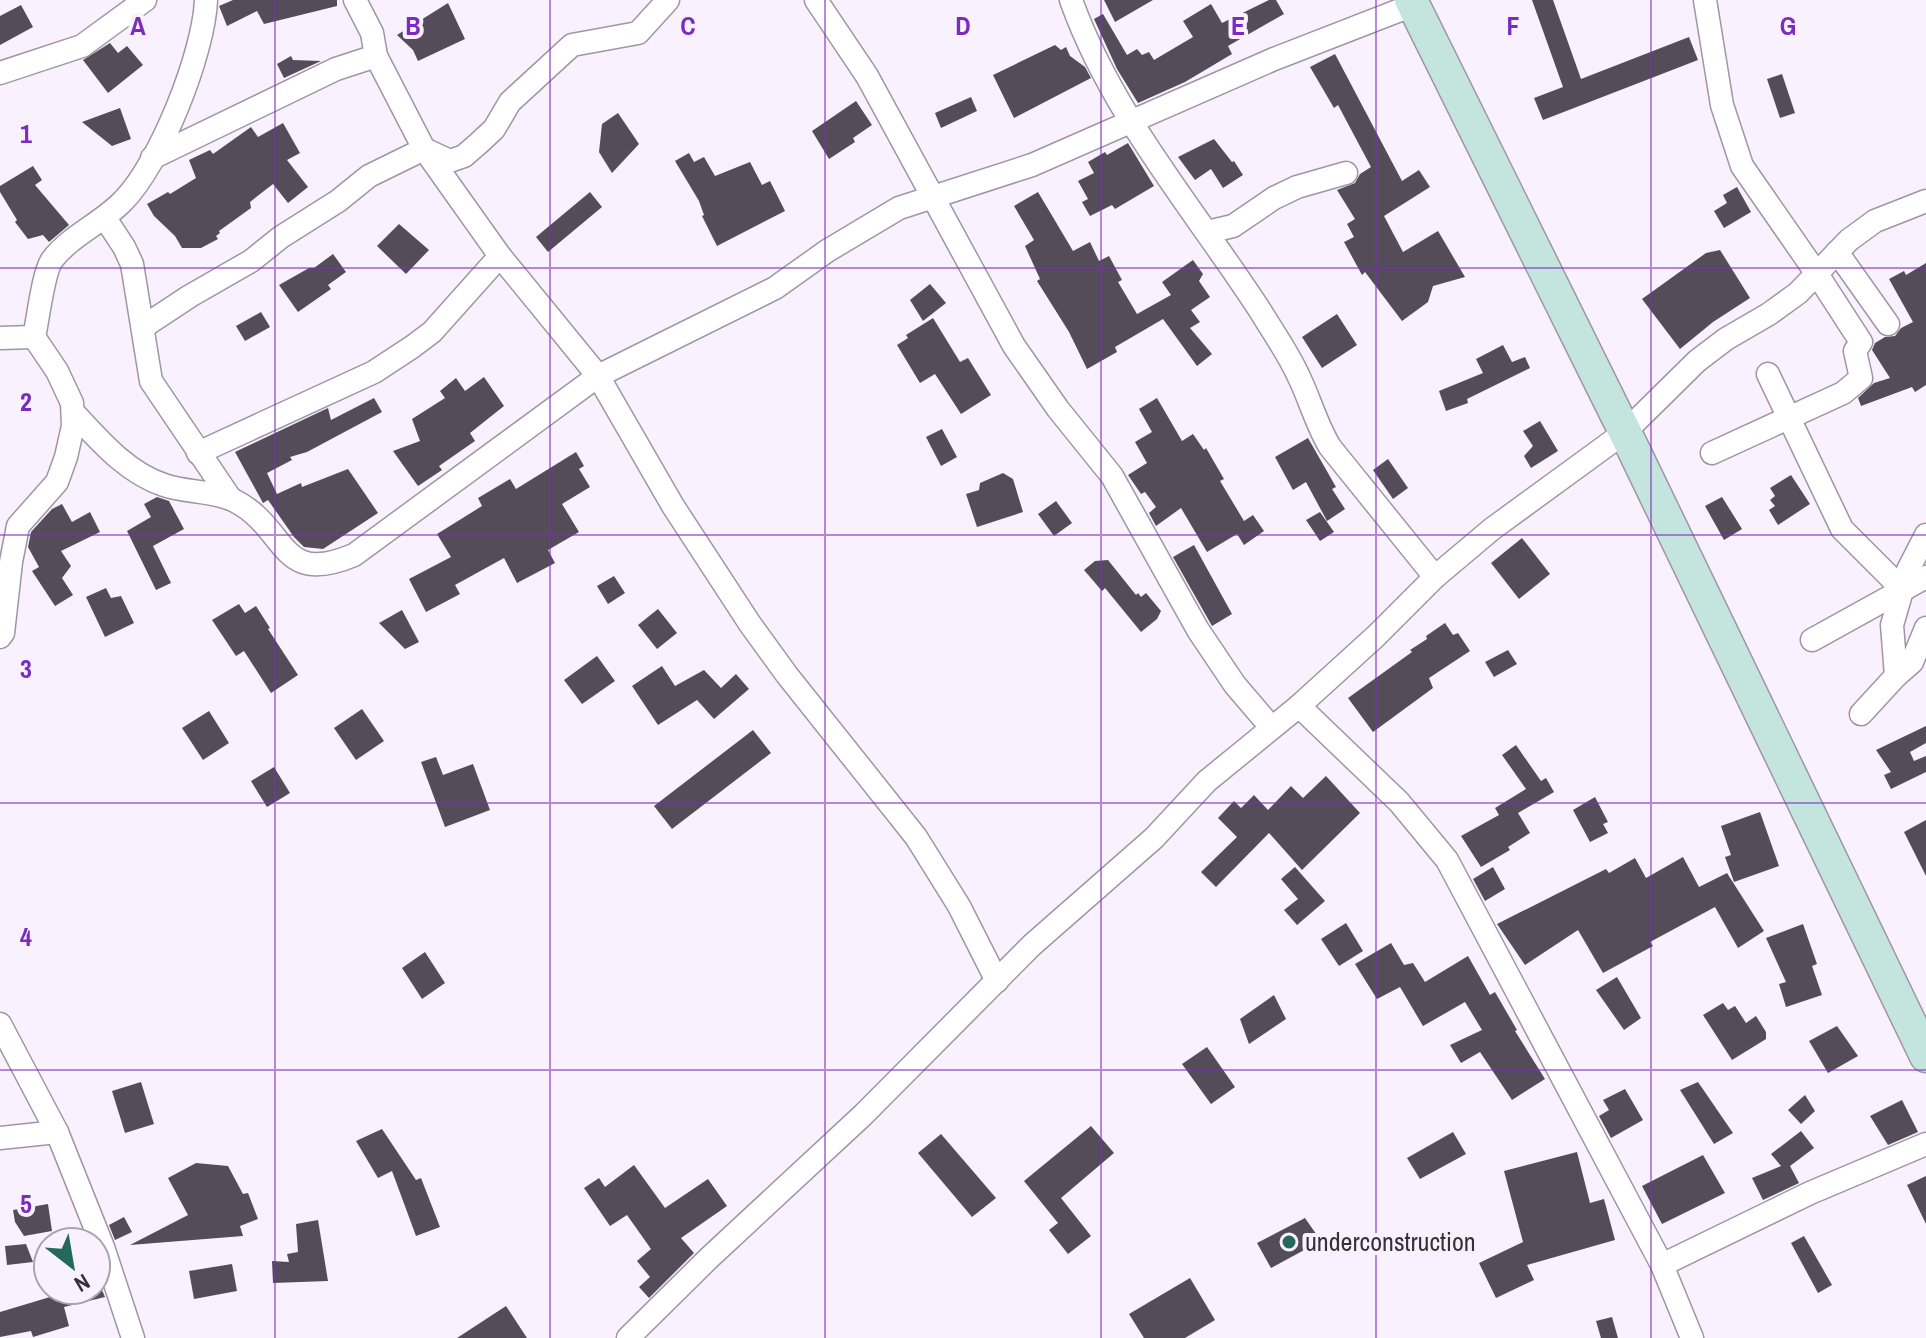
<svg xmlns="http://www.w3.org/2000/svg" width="1926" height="1338" font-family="'Archivo Narrow',sans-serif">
<rect width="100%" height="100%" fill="#faf1fe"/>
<g fill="#554c59">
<polygon points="233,0 337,0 337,6 264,24 257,11 227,26 219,6"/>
<polygon points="1104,0 1153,0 1115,22"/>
<polygon points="1269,0 1276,0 1284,14 1228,46 1232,54 1185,82 1138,103 1117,69 1094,19 1103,14 1127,55 1137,49 1142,55 1149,52 1154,60 1193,37 1183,21 1211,4 1222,23"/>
<polygon points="1532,0 1553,0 1581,79 1689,37 1698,60 1543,120 1534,98 1563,87"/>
<polygon points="448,3 465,39 418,61 413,50 397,35"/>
<polygon points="21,5 33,27 0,45 0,16"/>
<polygon points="110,43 118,53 127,46 143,65 108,93 83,60"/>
<polygon points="1055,45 1061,50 1066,47 1070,56 1085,67 1091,78 1014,118 993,75"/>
<polygon points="1335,54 1402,181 1419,170 1430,187 1384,216 1403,252 1438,231 1465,277 1433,286 1428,302 1402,321 1365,272 1362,275 1344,242 1354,237 1347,224 1355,219 1337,190 1355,183 1360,174 1371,167 1338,105 1334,108 1310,67"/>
<polygon points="291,56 293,60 321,61 284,78 277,64"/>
<polygon points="1782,74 1795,113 1780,118 1767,79"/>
<polygon points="971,97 977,111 941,128 935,113"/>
<polygon points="856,101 872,125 853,138 855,142 829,159 812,131"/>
<polygon points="120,108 131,139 112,146 82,122"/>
<polygon points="618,113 639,144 612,173 599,152 602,124"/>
<polygon points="283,123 300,153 287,160 308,187 288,203 273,184 250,202 251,208 219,231 220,233 216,236 218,239 201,248 182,248 175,236 154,216 147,204 168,192 170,194 196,178 189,160 210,150 213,154 251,127 258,137"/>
<polygon points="1214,139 1232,162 1234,161 1243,175 1223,188 1211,169 1195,180 1178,157"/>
<polygon points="1128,143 1154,186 1115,209 1112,205 1090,216 1082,202 1088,199 1078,181 1094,173 1088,162 1105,152 1107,155"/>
<polygon points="689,153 694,162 704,157 715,176 750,162 762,185 770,181 785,211 717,246 702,216 704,215 699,201 675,161"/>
<polygon points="33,166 42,180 35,185 69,225 49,242 43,235 28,239 15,222 17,220 0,192 0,186"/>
<polygon points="1737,187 1751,212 1724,228 1714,211 1727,203 1723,195"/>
<polygon points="590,192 602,207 548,252 536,237"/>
<polygon points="1038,192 1073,251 1090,242 1099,261 1109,256 1122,280 1118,282 1137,314 1171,295 1162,282 1193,260 1203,274 1199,281 1210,297 1191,310 1200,322 1190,328 1212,354 1197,366 1163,319 1115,347 1117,352 1087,369 1069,332 1037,281 1040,279 1025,246 1034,240 1014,206"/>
<polygon points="399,224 429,250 406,274 377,246"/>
<polygon points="1720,250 1750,298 1713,322 1680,349 1642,299 1706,253"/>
<polygon points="333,254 346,272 328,285 331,289 298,312 279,285 309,268 314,268"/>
<polygon points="1926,263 1926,385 1915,392 1912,387 1861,406 1858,398 1874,383 1890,378 1872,350 1875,343 1885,337 1895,336 1901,328 1913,322 1889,279 1904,271 1906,275"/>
<polygon points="930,284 946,303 923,321 910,300"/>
<polygon points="261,312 270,327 245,341 236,326"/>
<polygon points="1337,314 1357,345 1322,368 1302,337"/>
<polygon points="933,318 960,362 968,358 991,395 961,414 935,374 920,383 897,345 908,338 906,335"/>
<polygon points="1503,345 1512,362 1525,357 1530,368 1467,399 1468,403 1446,411 1439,391 1483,373 1476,359"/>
<polygon points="484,377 504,406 470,433 475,441 439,466 442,470 418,486 393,451 420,441 412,419 445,398 440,391 456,378 465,391"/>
<polygon points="374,398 382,412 307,452 290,457 292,460 267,473 277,494 301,483 302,487 348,469 378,513 323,549 304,547 294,537 268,500 263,503 235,452 328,408 331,420"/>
<polygon points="1157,398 1182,441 1193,434 1204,450 1206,448 1224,479 1220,481 1244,521 1253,515 1264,531 1244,545 1237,534 1207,552 1181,508 1156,526 1149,513 1156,507 1145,492 1141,494 1128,475 1147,463 1135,442 1152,432 1139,409"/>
<polygon points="1540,421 1558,451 1531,468 1524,456 1533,446 1523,431"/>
<polygon points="942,429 957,457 941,466 926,437"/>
<polygon points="1308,438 1336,487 1332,489 1345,509 1327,521 1306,482 1293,490 1275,457"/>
<polygon points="576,452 584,466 579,469 590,487 562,504 579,532 548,550 555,563 517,583 504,558 455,585 460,594 426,612 409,579 451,557 437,534 482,506 478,498 510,479 516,489"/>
<polygon points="1388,459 1408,488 1393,499 1373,470"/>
<polygon points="1003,473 1013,479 1023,512 977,527 966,494 979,490 980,483"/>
<polygon points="1791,475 1810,504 1778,525 1769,510 1775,506 1770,500 1775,496 1770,488"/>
<polygon points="157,497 169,501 184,529 153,546 171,583 156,590 127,531 151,517 144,504"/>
<polygon points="1722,497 1742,529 1724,540 1705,506"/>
<polygon points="1056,501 1072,523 1054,536 1038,514"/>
<polygon points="62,504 72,522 90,512 100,532 61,551 71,566 62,578 73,595 55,606 32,571 39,567 28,547 31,532 52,509"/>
<polygon points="1320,512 1334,532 1320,541 1306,520"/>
<polygon points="1522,538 1550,574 1519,599 1491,563"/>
<polygon points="1194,545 1232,614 1212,626 1173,557"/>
<polygon points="1108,560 1136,595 1138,593 1141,597 1146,593 1161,611 1157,619 1141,632 1105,588 1102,591 1084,570 1095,561"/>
<polygon points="614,576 625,593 608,604 597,586"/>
<polygon points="106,588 111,598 121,596 134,623 105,637 86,597"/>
<polygon points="239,604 245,613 256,606 270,628 268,629 298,675 271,693 244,651 236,656 212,620"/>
<polygon points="658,609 677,633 657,649 638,625"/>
<polygon points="402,610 419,642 405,649 379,623"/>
<polygon points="1445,623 1453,635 1458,633 1470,651 1429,678 1433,688 1373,732 1348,698 1412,652 1410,650 1427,639 1426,636"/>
<polygon points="1508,650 1517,664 1494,677 1485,662"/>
<polygon points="597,656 615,681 582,704 564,680"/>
<polygon points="662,666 675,686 704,670 721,688 736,674 749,689 714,719 697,700 658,725 632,686"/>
<polygon points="362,709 384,741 356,760 334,728"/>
<polygon points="209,711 229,743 203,760 182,728"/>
<polygon points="1926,726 1926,743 1910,752 1914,761 1926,756 1926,772 1891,789 1884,775 1891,772 1876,750"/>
<polygon points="753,730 771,753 672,829 654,806"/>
<polygon points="1516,745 1541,781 1546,778 1554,792 1518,813 1530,833 1508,847 1510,850 1481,867 1461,836 1499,815 1495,808 1526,789 1502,755"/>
<polygon points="436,757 443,775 473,764 490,810 445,827 421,762"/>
<polygon points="274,767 290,793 267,807 251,781"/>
<polygon points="1326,776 1360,813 1302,870 1269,833 1216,887 1201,872 1237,837 1218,818 1234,801 1241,808 1254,795 1268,810 1291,786 1303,798"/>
<polygon points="1595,797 1608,822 1603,824 1608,833 1590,842 1573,810"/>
<polygon points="1760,812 1779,866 1734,882 1725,857 1731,855 1721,826"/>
<polygon points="1926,820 1926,876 1904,832"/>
<polygon points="1683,857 1699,887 1727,873 1764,931 1738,948 1715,907 1650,942 1653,946 1603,973 1578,930 1525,965 1497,924 1606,869 1609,873 1635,858 1646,878"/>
<polygon points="1295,867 1325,901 1297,925 1284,910 1298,899 1281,879"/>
<polygon points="1493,867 1505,889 1485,901 1473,879"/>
<polygon points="1346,923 1363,951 1339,966 1321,939"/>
<polygon points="1803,924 1817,964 1812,966 1822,995 1786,1007 1779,984 1786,982 1766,938"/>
<polygon points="1391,943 1404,965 1413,963 1425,982 1468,956 1490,995 1495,992 1517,1030 1515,1031 1545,1079 1512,1100 1480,1052 1461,1063 1450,1045 1482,1030 1465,1002 1423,1026 1400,987 1377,999 1355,964"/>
<polygon points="425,952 445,983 422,999 402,968"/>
<polygon points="1617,977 1641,1018 1624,1030 1596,990"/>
<polygon points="1274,995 1286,1019 1249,1044 1240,1019"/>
<polygon points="1723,1003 1728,1010 1735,1006 1746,1023 1756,1016 1766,1032 1766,1039 1732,1060 1703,1015"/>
<polygon points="1837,1026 1858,1056 1828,1073 1809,1041"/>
<polygon points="1207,1047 1235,1087 1211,1104 1182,1064"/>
<polygon points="141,1082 154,1124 125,1133 112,1091"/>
<polygon points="1698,1082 1733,1133 1714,1144 1680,1090"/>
<polygon points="1625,1089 1643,1120 1611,1138 1599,1116 1609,1110 1603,1100"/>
<polygon points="1805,1095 1815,1111 1801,1124 1788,1110"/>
<polygon points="1902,1100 1918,1132 1888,1145 1870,1116"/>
<polygon points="1091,1126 1114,1153 1061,1198 1091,1236 1068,1254 1049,1230 1058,1223 1024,1181"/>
<polygon points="382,1129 416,1180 421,1178 440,1227 416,1236 392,1171 378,1178 356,1141"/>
<polygon points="1801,1131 1814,1148 1790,1166 1799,1183 1763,1200 1752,1178 1781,1166 1771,1154"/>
<polygon points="1453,1132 1466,1154 1420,1179 1407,1158"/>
<polygon points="941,1134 996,1198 972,1217 918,1153"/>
<polygon points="1577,1152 1590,1203 1604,1199 1615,1240 1527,1265 1534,1280 1496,1298 1479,1263 1523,1242 1504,1171"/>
<polygon points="1703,1155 1725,1193 1662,1224 1642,1186"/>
<polygon points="196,1163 228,1166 243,1194 248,1193 258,1219 240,1226 243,1236 130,1245 188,1215 168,1178"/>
<polygon points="634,1165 665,1208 708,1179 727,1206 681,1238 694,1253 649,1298 639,1287 650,1277 637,1261 651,1249 627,1215 610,1226 584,1188 599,1178 605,1187"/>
<polygon points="1926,1176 1926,1224 1907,1185"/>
<polygon points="48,1204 52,1231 24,1236 15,1222 13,1210"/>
<polygon points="124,1217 132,1232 115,1240 109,1225"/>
<polygon points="1305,1218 1321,1241 1271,1268 1257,1243"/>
<polygon points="318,1220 328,1281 273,1283 272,1261 289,1262 287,1254 298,1252 296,1224"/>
<polygon points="1804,1236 1832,1285 1818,1293 1791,1243"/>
<polygon points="26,1244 33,1262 7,1265 5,1246"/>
<polygon points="232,1264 237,1291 194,1299 189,1271"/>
<polygon points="1190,1278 1215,1320 1185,1338 1144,1338 1129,1314"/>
<polygon points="48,1290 102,1290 105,1297 64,1307 69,1326 33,1337 31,1331 0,1337 0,1312 50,1297"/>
<polygon points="506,1306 527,1338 457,1338"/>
<polygon points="1612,1317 1618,1338 1601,1338 1596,1321"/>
</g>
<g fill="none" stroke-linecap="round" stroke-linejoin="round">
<g stroke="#a095a5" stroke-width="25">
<g id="minor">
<polyline points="355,0 372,33 376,56 424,149 500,256 598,376 673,506 750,624 787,675 916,837 959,906 997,981"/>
<polyline points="816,0 867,76 1014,346 1058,409 1112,476 1198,630 1235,685 1271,727"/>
<path d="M1071 0C1112 115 1195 210 1261 312 1273 332 1288 353 1298 375 1310 399 1316 424 1330 447L1435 577"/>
<polyline points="1705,0 1722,105 1742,166 1817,274 1861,342 1855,351 1861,378 1843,393 1712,453"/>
<polyline points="0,73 82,46 145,0"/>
<polyline points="152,158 336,69 376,56"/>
<polyline points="105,218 124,247 132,264 151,381 230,498"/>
<polyline points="1207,232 1233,226 1274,198 1297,187 1346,173"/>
<polyline points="1837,252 1888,324"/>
<polyline points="143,327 190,296 251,261 281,237 338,201 369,176 424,149 450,161 464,156 479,143 494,129 510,102 572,45 638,33 668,0"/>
<polyline points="0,338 34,337"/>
<polyline points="1768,374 1842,529 1902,589"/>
<path d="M74 413C99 440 127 473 164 485 186 493 214 490 235 501 289 529 278 587 354 555L598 376 775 288 827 251 899 208 1032 165 1274 59 1413 5"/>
<polyline points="198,453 374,372 412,347 432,332 500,256"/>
<path d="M0 637 3 633 11 562 18 526 57 482 66 457 73 426 72 403 57 371 34 337C38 320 43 273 52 260 70 236 102 223 123 201 160 164 204 53 206 0"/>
<polyline points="1812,640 1926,577"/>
<polyline points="1896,676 1912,662 1926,628"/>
<polyline points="1299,706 1399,802 1447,860 1662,1265 1692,1338"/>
<polyline points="1861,714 1896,676 1892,625 1908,570 1926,535"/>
<polyline points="0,1024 57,1132 103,1247 133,1338"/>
<polyline points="0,1138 57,1132"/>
<polyline points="1662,1265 1810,1193 1926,1144"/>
<polyline points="628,1338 709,1258 863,1115 1032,945 1154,838 1207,781 1299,706 1376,636 1435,577 1492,529 1625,432 1697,361 1726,339 1769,314 1798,293 1849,240 1875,221 1926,201"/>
</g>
</g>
<g stroke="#a095a5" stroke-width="35">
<polyline id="secondary" points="1411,0 1625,432 1926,1056"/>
</g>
<use href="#minor" stroke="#fff" stroke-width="22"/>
<use href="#secondary" stroke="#c3e5de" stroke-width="32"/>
</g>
<path fill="none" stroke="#7b2cbf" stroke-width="2" stroke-opacity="0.55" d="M275 0V1338M550 0V1338M825 0V1338M1101 0V1338M1376 0V1338M1651 0V1338M0 268H1926M0 535H1926M0 803H1926M0 1070H1926"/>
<circle fill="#24695b" stroke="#faf1fe" stroke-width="3" cx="1289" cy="1242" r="8"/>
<g text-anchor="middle" stroke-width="8" stroke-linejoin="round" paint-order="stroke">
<g font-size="26" fill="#353137" stroke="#faf1fe" text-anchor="start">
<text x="1305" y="1251">underconstruction</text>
</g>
</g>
<g font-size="26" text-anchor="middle" font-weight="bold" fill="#7b2cbf" stroke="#faf1fe" stroke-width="8" stroke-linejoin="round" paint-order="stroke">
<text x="138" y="35">A</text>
<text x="413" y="35">B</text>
<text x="688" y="35">C</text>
<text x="963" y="35">D</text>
<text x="1238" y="35">E</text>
<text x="1513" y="35">F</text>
<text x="1788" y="35">G</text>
<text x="26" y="143">1</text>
<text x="26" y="411">2</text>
<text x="26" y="678">3</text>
<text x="26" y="946">4</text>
<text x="26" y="1213">5</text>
</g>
<g transform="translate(72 1266) rotate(149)"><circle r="38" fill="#faf1fe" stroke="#aba4ae" stroke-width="2"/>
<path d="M0-6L14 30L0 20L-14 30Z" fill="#24695b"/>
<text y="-12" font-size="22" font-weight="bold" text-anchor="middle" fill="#353137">N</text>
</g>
</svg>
